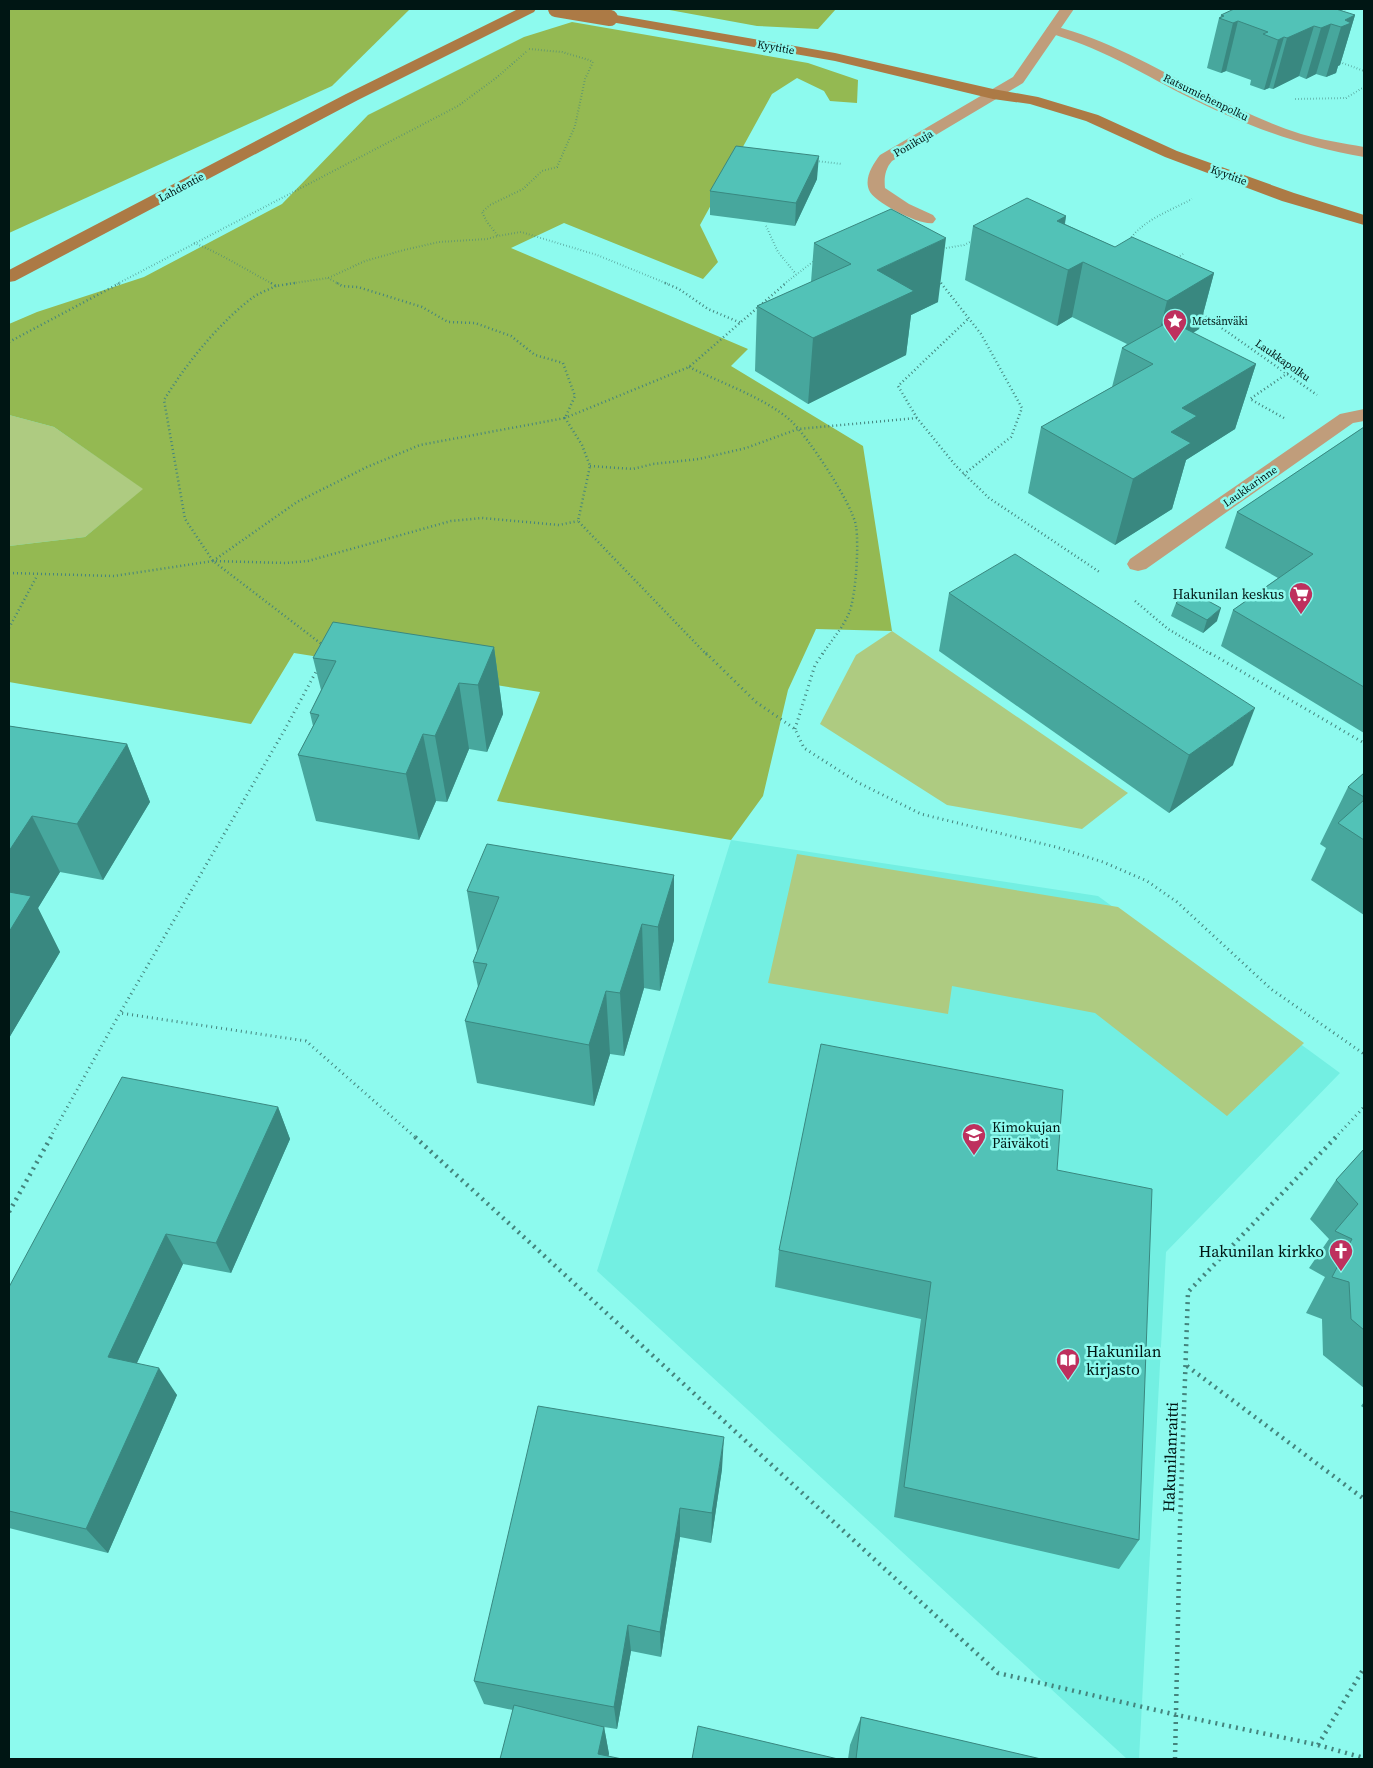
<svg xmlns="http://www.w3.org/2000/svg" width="1373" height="1768" font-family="'Source Serif 4',serif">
<rect width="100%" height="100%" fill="#8dfaee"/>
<polygon fill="#73efe2" points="731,840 1098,896 1340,1073 1166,1252 1139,1759 1127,1759 597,1271"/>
<g fill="#aecb81">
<polygon points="9,415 54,427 144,489 85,537 9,546"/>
<polygon points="892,631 1128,793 1082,829 947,805 820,724 856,655"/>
<polygon points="797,854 1118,907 1304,1043 1227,1116 1095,1013 952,986 948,1014 768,983"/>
</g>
<g fill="#94b952">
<polygon points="11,9 410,9 332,86 9,233 9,10"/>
<polygon points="664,9 836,9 818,29 757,26"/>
<polygon points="572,22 808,63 858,80 857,103 830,101 824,91 797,78 772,94 700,225 718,262 703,279 564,223 511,248 748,349 731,366 863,446 892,631 816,629 788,690 763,796 731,840 497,801 540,692 294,653 251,724 9,682 9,546 85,537 143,489 54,427 9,415 9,324 37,312 144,277 282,204 368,115 524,37"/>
</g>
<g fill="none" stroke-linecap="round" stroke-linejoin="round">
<g stroke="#44847d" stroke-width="2" stroke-dasharray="0.5 2.5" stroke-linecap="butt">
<polyline points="1339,12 1346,9"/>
<polyline points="529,49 562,52 589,60 593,62 585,79 575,126 557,167 542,171 523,189 490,205 482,212 487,222 498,236 521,232 597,255 668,284"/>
<polyline points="1337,61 1364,71"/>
<polyline points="1295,99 1346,98 1364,87"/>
<polyline points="816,161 842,164"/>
<polyline points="766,226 778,252 796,274"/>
<path d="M1128 242C1142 220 1170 211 1192 199"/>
<path d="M194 243C222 254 246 270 273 284"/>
<polyline points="946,248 964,245 974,240"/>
<polyline points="1175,259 1183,254"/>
<polyline points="328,278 339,284"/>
<polyline points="939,281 942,284"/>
<polyline points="117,284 458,106 496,78 526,52"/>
<polyline points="287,284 328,278 365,261 404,250 439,242 487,239 498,236"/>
<polyline points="784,284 814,261"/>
</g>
<g stroke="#44847d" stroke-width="2.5" stroke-dasharray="1 3" stroke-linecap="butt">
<polyline points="271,283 276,286 295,283"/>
<polyline points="337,283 342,286 358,287 422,307 448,322 475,323 511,336 535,355 563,363 575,396 565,418 420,445 367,467 297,502 213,561 286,563 308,561 451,521 482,518 559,525 578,521"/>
<polyline points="665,283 679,289 708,309 741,323"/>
<polyline points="941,283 981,334 1022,408 1011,437 963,475"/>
<path d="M276 286C268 290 259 293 252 298 218 324 186 364 164 400L185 519 213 561 324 646"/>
<polyline points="1199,312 1317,395"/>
<polyline points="9,342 120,283"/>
<path d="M689 367C719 382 765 398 790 420 807 435 853 505 856 526 859 545 856 596 849 613 843 628 830 642 822 655"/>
<polyline points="917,418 898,386 968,319"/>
<polyline points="1284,418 1250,399 1288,373"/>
<polyline points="590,466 633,469 653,464 699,459 746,448 798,429 917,418 956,466 989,498 1101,573"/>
<polyline points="9,573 114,576 213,561"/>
<polyline points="1135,601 1168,629 1212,655"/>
<polyline points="9,628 37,576"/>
<polyline points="707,655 578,521 590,466 582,445 565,418 689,367 786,283"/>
</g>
<g stroke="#44847d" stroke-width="3" stroke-dasharray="1 4" stroke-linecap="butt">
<polyline points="706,653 756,702 795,729 804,748 857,782 921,814 1056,847 1103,862 1147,881 1177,902 1271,989 1364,1054"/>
<polyline points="1210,653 1364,743"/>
<polyline points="318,668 284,731 120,1013 306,1041 416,1138"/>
<polyline points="795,729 815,665 823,653"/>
<polyline points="50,1138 120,1013"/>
<polyline points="1335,1138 1364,1107"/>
</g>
<g stroke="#44847d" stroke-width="4.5" stroke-dasharray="2 5" stroke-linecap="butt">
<polyline points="415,1137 998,1673 1177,1715 1318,1745 1364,1758"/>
<polyline points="9,1212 51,1137"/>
<polyline points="1187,1366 1364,1499"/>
<polyline points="1318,1745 1364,1668"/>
<polyline points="1175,1759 1180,1525 1188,1292 1336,1137"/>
</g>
<path fill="#c09d7b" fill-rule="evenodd" d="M1053 26C1107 39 1153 67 1203 92 1234 107 1267 123 1301 134 1321 140 1343 143 1364 147V157C1298 146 1242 124 1182 94 1138 71 1097 46 1048 33L1046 30 1048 27Z"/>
<g fill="#c09d7b" fill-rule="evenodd">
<path d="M1060 9H1074L1023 83 892 161C885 169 884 178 885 188L909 204 933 215 936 219 933 223C921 226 873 202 869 190 864 178 873 164 880 155L1013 77Z"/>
<polygon points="1364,409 1364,421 1353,423 1146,569 1138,571 1130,569 1127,564 1130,559 1340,414"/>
</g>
<g fill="#ac7a45" fill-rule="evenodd">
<polygon points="518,9 536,9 534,12 358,100 15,281 9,282 9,270 346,94"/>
<polygon points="610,14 835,53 993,89 1038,97 1098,115 1177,151 1294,193 1364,215 1364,225 1282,201 1165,157 1086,121 1030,104 993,99 835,61 605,21 603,18 605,15"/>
</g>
<polyline stroke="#ac7a45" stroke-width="16" points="556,9 610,18"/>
</g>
<g fill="#47a79d">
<polygon points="1221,15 1355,15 1340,65 1338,66 1336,73 1326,77 1316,74 1306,79 1299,76 1273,89 1269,88 1264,90 1250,85 1251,80 1226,71 1221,73 1207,68 1219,18 1220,18"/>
<polygon points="817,179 795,226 710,215 710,191"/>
<polygon points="1066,216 1065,224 1115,247 1214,273 1199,329 1193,333 1256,364 1235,429 1186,460 1172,509 1115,545 1028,493 1041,427 1112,387 1122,348 1127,344 1072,317 1057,326 965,280 973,226"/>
<polygon points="814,243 938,302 911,315 906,355 808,404 755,371 757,306 811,282"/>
<polygon points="1364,427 1364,733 1221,646 1233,610 1278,578 1225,548 1237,512"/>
<polygon points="949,593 1233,765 1169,813 939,651"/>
<polygon points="1176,603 1217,621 1203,633 1171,616"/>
<polygon points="494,647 503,714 487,752 469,749 447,802 436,801 419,840 316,821 298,755 313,726 310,713 321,690 313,658"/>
<polygon points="9,726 127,744 150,802 103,880 60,872 38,908 60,952 9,1038"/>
<polygon points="1364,773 1364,915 1311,880 1326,848 1320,844 1348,787"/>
<polygon points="674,875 674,940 660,991 644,988 624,1056 610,1054 594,1106 477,1083 465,1021 478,987 473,962 477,951 467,891"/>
<polygon points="278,1107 290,1139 231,1273 183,1264 137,1363 177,1395 108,1553 9,1528 9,1287"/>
<polygon points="1364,1149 1364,1388 1323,1355 1322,1319 1306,1313 1325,1277 1309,1268 1329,1239 1310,1219 1336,1180"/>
<polygon points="1057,1170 1139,1540 1119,1569 894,1517 921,1319 775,1287 779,1250"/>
<polygon points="1364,1402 1364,1408 1361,1406"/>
<polygon points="722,1469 711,1543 680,1537 661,1657 631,1651 617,1729 604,1727 609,1754 500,1759 513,1710 484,1704 474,1681"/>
<polygon points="861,1717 1041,1759 848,1759 850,1745"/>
</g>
<g fill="#398880">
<polygon points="1355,15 1340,65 1338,66 1336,73 1326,77 1341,27 1345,20"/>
<polygon points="1238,21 1226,71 1221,73 1233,23"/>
<polygon points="1331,24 1316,74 1306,79 1321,28"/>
<polygon points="1314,26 1299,76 1273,89 1287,38"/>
<polygon points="1284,37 1269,88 1264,90 1278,40"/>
<polygon points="819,156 817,179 795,226 796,203"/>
<polygon points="1066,216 1057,265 1057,221"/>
<polygon points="946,238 938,302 911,315 906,355 808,404 813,338 877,270"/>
<polygon points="1083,262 1072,317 1057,326 1068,270"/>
<polygon points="1214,273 1199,329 1153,357 1167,301"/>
<polygon points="1256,364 1235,429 1186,460 1172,509 1115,545 1133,479 1171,432 1182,408"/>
<polygon points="1221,608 1217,621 1203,633 1207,620"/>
<polygon points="494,647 503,714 487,752 478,685"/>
<polygon points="459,683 469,749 447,802 435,736"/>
<polygon points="1255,708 1233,765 1169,813 1189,755"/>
<polygon points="423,734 436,801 419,840 406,774"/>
<polygon points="127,744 150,802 103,880 77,824"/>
<polygon points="32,816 60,872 38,908 60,952 9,1038 9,851"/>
<polygon points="674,875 674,940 660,991 658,927"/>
<polygon points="642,924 644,988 624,1056 620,993"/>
<polygon points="606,991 610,1054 594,1106 589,1045"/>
<polygon points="278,1107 290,1139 231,1273 216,1243"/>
<polygon points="166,1234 183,1264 127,1384 108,1357"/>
<polygon points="159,1368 177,1395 108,1553 86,1529"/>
<polygon points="724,1437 722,1469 711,1543 712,1513"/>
<polygon points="680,1508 680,1537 661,1657 660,1632"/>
<polygon points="628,1625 631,1651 617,1729 614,1707"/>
<polygon points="604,1727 609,1754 608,1759 598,1754"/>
</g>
<g fill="#52c2b7" stroke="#398880">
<polygon points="1234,9 1336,9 1355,15 1345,20 1351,23 1341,27 1331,24 1321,28 1314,26 1287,38 1284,37 1278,40 1263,34 1268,32 1238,21 1233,23 1219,18 1224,16 1221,15"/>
<polygon points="736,146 819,156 796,203 710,191"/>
<polygon points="1027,198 1066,216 1057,221 1115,247 1132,237 1214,273 1167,301 1083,262 1068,270 973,226"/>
<polygon points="891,209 946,238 877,270 914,291 813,338 757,306 851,264 814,243"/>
<polygon points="1170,321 1256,364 1182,408 1197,416 1171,432 1191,443 1133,479 1041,427 1153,364 1122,348"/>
<polygon points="1364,427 1364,687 1233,610 1313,554 1237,512"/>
<polygon points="1015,554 1255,708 1189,755 949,593"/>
<polygon points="1190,591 1221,608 1207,620 1176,603"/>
<polygon points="333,622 494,647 478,685 459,683 435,736 423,734 406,774 298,755 319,715 310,713 336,661 313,658"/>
<polygon points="9,726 127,744 77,824 32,816 9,851"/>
<polygon points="1364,773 1364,797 1348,787"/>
<polygon points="1364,800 1364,840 1338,823"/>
<polygon points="487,844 674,875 658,927 642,924 620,993 606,991 589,1045 465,1021 487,964 473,962 499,897 467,891"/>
<polygon points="9,892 31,896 9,932"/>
<polygon points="821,1044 1063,1090 1057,1170 1152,1189 1139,1540 904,1487 931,1282 779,1250"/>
<polygon points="122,1077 278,1107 216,1243 166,1234 108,1357 159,1368 86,1529 9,1511 9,1287"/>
<polygon points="1364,1149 1364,1330 1351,1319 1349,1282 1332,1277 1352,1239 1335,1231 1358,1204 1336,1180"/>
<polygon points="538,1406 724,1437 712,1513 680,1508 660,1632 628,1625 614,1707 474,1681"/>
<polygon points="514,1705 604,1727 598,1754 622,1759 500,1759"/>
<polygon points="861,1717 1041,1759 856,1759"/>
<polygon points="698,1726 838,1759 692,1759"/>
</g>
<defs>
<g id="sight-pin" transform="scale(1.25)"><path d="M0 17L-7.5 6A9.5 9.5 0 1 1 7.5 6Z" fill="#be305e" stroke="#8dfaee"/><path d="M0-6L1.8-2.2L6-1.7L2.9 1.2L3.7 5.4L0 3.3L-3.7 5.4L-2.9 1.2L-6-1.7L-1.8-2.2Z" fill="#fff"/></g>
<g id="supermarket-pin" transform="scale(1.25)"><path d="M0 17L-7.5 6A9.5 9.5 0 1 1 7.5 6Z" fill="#be305e" stroke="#8dfaee"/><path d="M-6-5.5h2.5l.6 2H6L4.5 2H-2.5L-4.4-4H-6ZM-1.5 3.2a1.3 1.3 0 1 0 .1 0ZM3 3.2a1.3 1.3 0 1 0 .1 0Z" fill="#fff"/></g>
<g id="school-pin" transform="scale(1.25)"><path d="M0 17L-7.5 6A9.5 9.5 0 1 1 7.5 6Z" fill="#be305e" stroke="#8dfaee"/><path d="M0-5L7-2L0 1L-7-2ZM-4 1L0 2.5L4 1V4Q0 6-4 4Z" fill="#fff"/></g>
<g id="church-pin" transform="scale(1.25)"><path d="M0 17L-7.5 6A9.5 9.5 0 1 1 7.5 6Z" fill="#be305e" stroke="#8dfaee"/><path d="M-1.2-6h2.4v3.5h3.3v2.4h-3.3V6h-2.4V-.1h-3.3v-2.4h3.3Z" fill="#fff"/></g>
<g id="library-pin" transform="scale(1.25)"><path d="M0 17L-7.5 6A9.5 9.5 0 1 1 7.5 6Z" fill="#be305e" stroke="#8dfaee"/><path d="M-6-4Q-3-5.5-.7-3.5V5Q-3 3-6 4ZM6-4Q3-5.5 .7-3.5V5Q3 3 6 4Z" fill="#fff"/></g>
</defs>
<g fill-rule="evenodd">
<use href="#sight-pin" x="1175" y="321"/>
<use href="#supermarket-pin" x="1301" y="594"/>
<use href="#school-pin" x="974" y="1135"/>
<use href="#church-pin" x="1341" y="1251"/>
<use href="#library-pin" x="1068" y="1360"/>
</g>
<g text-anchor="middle" stroke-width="5" stroke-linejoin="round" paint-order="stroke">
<g font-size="11" fill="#001614" stroke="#8dfaee">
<text transform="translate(776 47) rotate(10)" y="4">Kyytitie</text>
<text transform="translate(1206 97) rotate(26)" y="4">Ratsumiehenpolku</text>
<text transform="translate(913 143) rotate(-30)" y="4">Ponikuja</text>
<text transform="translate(1229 175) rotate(20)" y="4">Kyytitie</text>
<text transform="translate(181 187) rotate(-28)" y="4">Lahdentie</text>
<text transform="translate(1283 360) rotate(35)" y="4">Laukkapolku</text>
<text transform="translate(1250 486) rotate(-35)" y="4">Laukkarinne</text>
</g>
<g font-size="11" fill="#001614" stroke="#8dfaee" text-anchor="start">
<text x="1192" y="325">Metsänväki</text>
</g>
<g font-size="14" fill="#001614" stroke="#8dfaee" text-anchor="end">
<text x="1284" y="599">Hakunilan keskus</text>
<text x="992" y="1132" text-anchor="start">Kimokujan<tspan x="992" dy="16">Päiväkoti</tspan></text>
</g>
<g font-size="16" fill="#001614" stroke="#8dfaee" text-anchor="end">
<text x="1324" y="1257">Hakunilan kirkko</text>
<text x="1086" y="1357" text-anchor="start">Hakunilan<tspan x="1086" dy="18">kirjasto</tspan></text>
</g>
<g font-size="16" fill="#001614" stroke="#8dfaee">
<text transform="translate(1170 1457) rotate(-88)" y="6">Hakunilanraitti</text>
</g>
</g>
<rect width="1373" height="1768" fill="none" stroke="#001614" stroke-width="20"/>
</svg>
